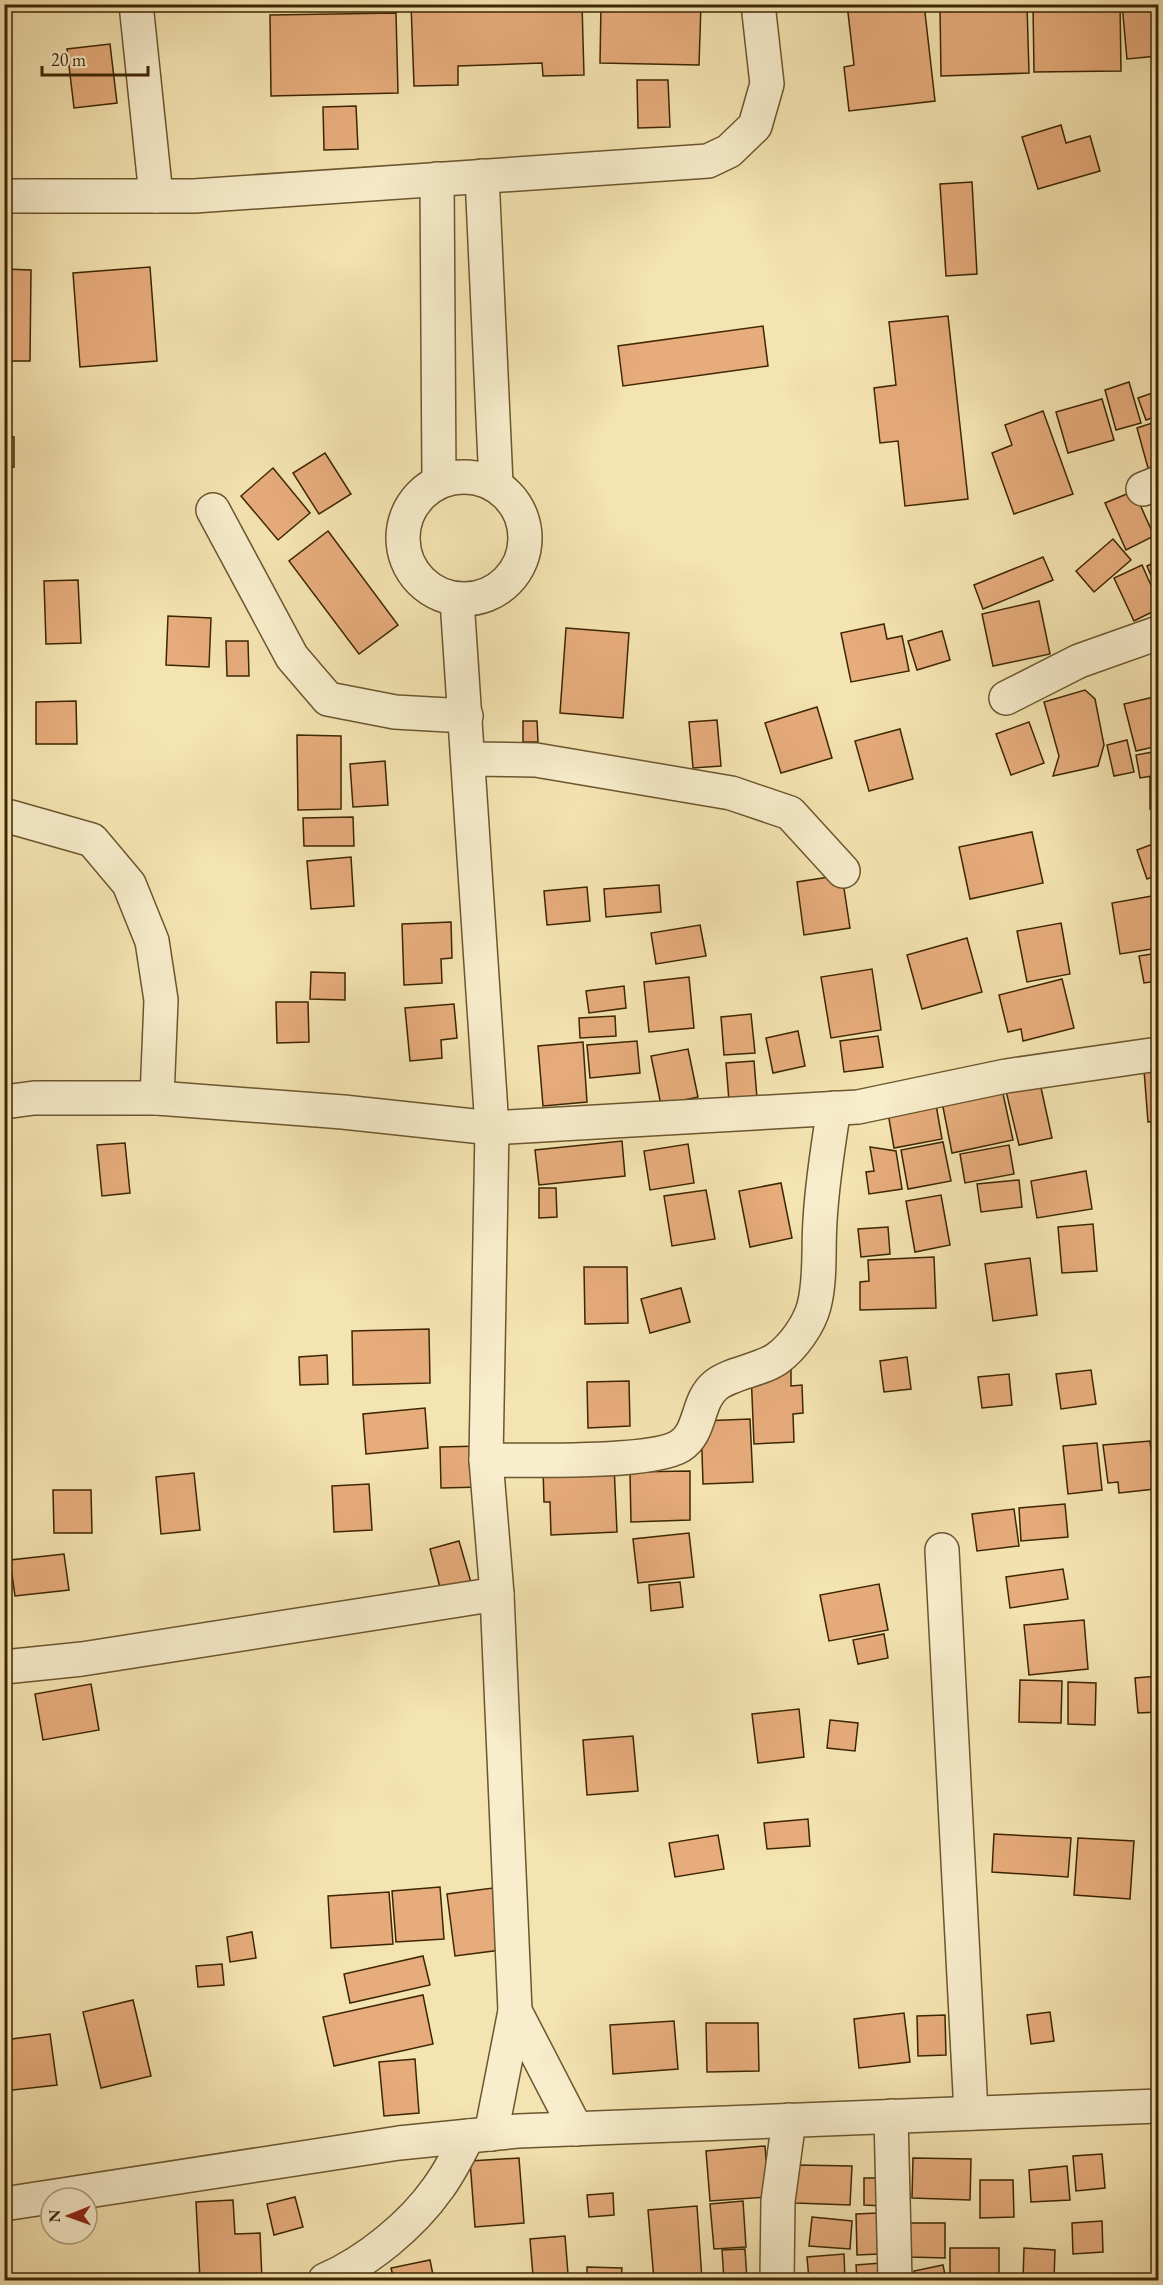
<svg xmlns="http://www.w3.org/2000/svg" width="1163" height="2285" font-family="'EB Garamond',serif">
<rect width="100%" height="100%" fill="#f4e4b1"/>
<filter id="stains"><feTurbulence type="fractalNoise" baseFrequency=".00333" numOctaves="4"/><feColorMatrix values="0 0 0 0 .2 0 0 0 0 .09 0 0 0 0 .02 0 0 0 .5 -.17"/></filter>
<radialGradient id="worn" r=".72"><stop offset=".6" stop-color="#630" stop-opacity="0"/><stop offset="1" stop-color="#630" stop-opacity=".3"/></radialGradient>
<g fill="#e7ac7c" stroke="#3d2602" stroke-width="1.5">
<polygon points="307,4 370,4 370,6 308,10"/>
<polygon points="411,4 582,4 584,75 543,76 542,63 458,66 458,85 414,86"/>
<polygon points="601,4 701,4 699,65 600,63"/>
<polygon points="847,4 924,4 935,101 849,111 844,67 854,65"/>
<polygon points="1120,4 1121,71 1034,72 1033,5"/>
<polygon points="1122,4 1158,4 1158,56 1127,59"/>
<polygon points="1027,5 1029,73 941,76 940,8"/>
<polygon points="396,13 398,93 271,96 270,15"/>
<polygon points="110,44 117,103 74,108 67,49"/>
<polygon points="637,80 668,80 670,127 638,128"/>
<polygon points="356,106 358,149 324,150 323,107"/>
<polygon points="1061,125 1066,143 1090,136 1100,171 1038,189 1022,137"/>
<polygon points="972,182 977,274 946,276 940,184"/>
<polygon points="150,267 157,361 80,367 73,273"/>
<polygon points="4,269 31,270 30,361 4,361"/>
<polygon points="948,316 968,499 905,506 898,441 880,443 874,388 896,385 889,322"/>
<polygon points="763,326 768,366 623,386 618,346"/>
<polygon points="1129,382 1141,423 1116,430 1105,390"/>
<polygon points="1158,391 1158,416 1146,420 1138,398"/>
<polygon points="1102,399 1114,440 1068,453 1056,412"/>
<polygon points="1043,411 1073,494 1014,514 992,453 1012,445 1005,425"/>
<polygon points="1158,421 1158,466 1148,468 1137,428"/>
<rect x="4" y="437" width="10" height="30"/>
<polygon points="325,453 351,494 319,514 293,473"/>
<polygon points="273,468 310,513 278,540 241,496"/>
<polygon points="1134,491 1154,536 1126,550 1105,503"/>
<polygon points="328,531 398,625 359,654 289,561"/>
<polygon points="1113,539 1131,560 1094,592 1076,571"/>
<polygon points="1043,557 1053,580 983,609 974,585"/>
<polygon points="1158,561 1158,593 1147,566"/>
<polygon points="1142,565 1158,601 1158,609 1134,621 1114,578"/>
<polygon points="78,580 81,643 46,644 44,581"/>
<polygon points="1039,601 1050,654 993,666 982,614"/>
<polygon points="168,616 211,618 209,667 166,665"/>
<polygon points="884,624 887,639 902,636 909,671 851,682 841,633"/>
<polygon points="566,628 629,633 623,718 560,713"/>
<polygon points="942,631 950,660 917,670 908,641"/>
<polygon points="226,641 248,641 249,676 227,676"/>
<polygon points="1085,690 1095,699 1104,745 1098,766 1053,776 1059,756 1044,702"/>
<polygon points="1158,696 1158,746 1136,751 1124,704"/>
<polygon points="76,701 77,744 36,744 36,702"/>
<polygon points="817,707 832,758 781,773 765,723"/>
<polygon points="717,720 721,766 693,768 689,722"/>
<polygon points="523,721 537,721 538,742 523,742"/>
<polygon points="1029,722 1044,763 1011,775 996,734"/>
<polygon points="900,729 913,779 869,791 855,741"/>
<polygon points="297,735 341,736 341,809 298,810"/>
<polygon points="1127,740 1134,772 1114,776 1107,745"/>
<polygon points="1158,751 1158,775 1140,778 1136,755"/>
<polygon points="385,761 388,805 353,807 350,764"/>
<rect x="1150" y="777" width="8" height="32"/>
<polygon points="353,817 354,846 304,846 303,818"/>
<polygon points="1032,832 1043,883 970,899 959,847"/>
<polygon points="1158,842 1158,875 1147,879 1137,850"/>
<polygon points="351,857 354,906 311,909 307,861"/>
<polygon points="842,875 850,928 804,935 797,882"/>
<polygon points="659,885 661,912 606,917 604,889"/>
<polygon points="587,887 590,921 547,925 544,891"/>
<polygon points="1158,895 1158,919 1155,919 1158,948 1120,954 1112,903"/>
<polygon points="451,922 452,958 441,959 442,983 404,985 402,924"/>
<polygon points="1061,923 1070,974 1027,982 1017,931"/>
<polygon points="700,925 706,956 656,964 651,933"/>
<polygon points="967,938 982,992 922,1009 907,955"/>
<polygon points="1158,953 1158,981 1144,983 1139,956"/>
<polygon points="872,969 881,1030 831,1038 821,977"/>
<polygon points="311,972 345,973 345,1000 310,999"/>
<polygon points="689,977 694,1028 649,1032 644,982"/>
<polygon points="1062,979 1074,1028 1023,1041 1021,1029 1008,1032 999,995"/>
<polygon points="624,986 626,1008 589,1013 586,991"/>
<polygon points="276,1002 308,1002 309,1042 277,1043"/>
<polygon points="454,1004 457,1038 441,1040 442,1058 410,1061 405,1008"/>
<polygon points="751,1014 755,1053 724,1055 721,1017"/>
<polygon points="615,1016 616,1036 580,1038 579,1018"/>
<polygon points="798,1031 805,1066 773,1073 766,1038"/>
<polygon points="878,1036 883,1067 844,1072 840,1041"/>
<polygon points="637,1041 640,1073 590,1078 587,1045"/>
<polygon points="583,1042 587,1102 543,1106 538,1046"/>
<polygon points="688,1049 698,1097 661,1105 651,1056"/>
<polygon points="754,1061 757,1098 729,1101 726,1063"/>
<polygon points="1158,1069 1158,1121 1148,1122 1144,1070"/>
<polygon points="1040,1083 1052,1138 1019,1145 1006,1091"/>
<polygon points="1002,1089 1013,1140 952,1153 942,1102"/>
<polygon points="935,1099 942,1139 894,1148 887,1107"/>
<polygon points="622,1141 625,1176 539,1185 535,1150"/>
<polygon points="943,1142 951,1181 908,1189 901,1150"/>
<polygon points="125,1143 130,1193 102,1196 97,1145"/>
<polygon points="688,1144 694,1183 650,1190 644,1151"/>
<polygon points="1009,1145 1014,1174 965,1183 960,1154"/>
<polygon points="870,1147 896,1151 902,1189 869,1194 866,1172 874,1171"/>
<polygon points="1086,1171 1092,1209 1037,1218 1031,1181"/>
<polygon points="1019,1180 1022,1207 981,1212 977,1184"/>
<polygon points="781,1183 792,1238 750,1247 739,1191"/>
<polygon points="539,1188 556,1188 557,1217 539,1218"/>
<polygon points="706,1190 715,1239 672,1246 664,1196"/>
<polygon points="941,1195 950,1245 915,1252 906,1201"/>
<polygon points="1093,1224 1097,1271 1062,1273 1058,1227"/>
<polygon points="888,1227 890,1254 861,1257 858,1229"/>
<polygon points="934,1257 936,1308 860,1310 860,1282 869,1281 868,1260"/>
<polygon points="1030,1258 1037,1315 993,1321 985,1264"/>
<polygon points="584,1267 627,1267 628,1323 585,1324"/>
<polygon points="681,1288 690,1322 650,1333 641,1299"/>
<polygon points="429,1329 430,1383 353,1385 352,1331"/>
<polygon points="327,1355 328,1384 300,1385 299,1357"/>
<polygon points="907,1357 911,1389 884,1392 880,1361"/>
<polygon points="791,1370 791,1386 802,1385 803,1413 793,1414 794,1442 754,1444 751,1372"/>
<polygon points="1091,1370 1096,1404 1061,1409 1056,1374"/>
<polygon points="1009,1374 1012,1405 982,1408 978,1377"/>
<polygon points="629,1381 630,1426 588,1428 587,1382"/>
<polygon points="425,1408 428,1448 366,1454 363,1414"/>
<polygon points="750,1419 753,1482 703,1484 701,1421"/>
<polygon points="1150,1441 1155,1489 1119,1493 1118,1482 1108,1483 1103,1445"/>
<polygon points="1097,1443 1102,1490 1068,1494 1063,1446"/>
<polygon points="481,1446 482,1487 441,1488 440,1447"/>
<polygon points="614,1465 617,1532 551,1535 550,1502 544,1502 543,1468"/>
<polygon points="690,1471 690,1520 631,1522 630,1472"/>
<polygon points="194,1473 200,1530 161,1534 156,1477"/>
<polygon points="369,1484 372,1530 334,1532 332,1486"/>
<polygon points="53,1490 91,1490 92,1533 54,1533"/>
<polygon points="1065,1504 1068,1537 1021,1541 1019,1508"/>
<polygon points="1014,1509 1019,1546 977,1551 972,1514"/>
<polygon points="689,1533 694,1577 638,1583 633,1539"/>
<polygon points="459,1541 472,1586 442,1595 430,1549"/>
<polygon points="64,1554 69,1590 15,1596 10,1560"/>
<polygon points="1063,1569 1068,1599 1010,1608 1006,1577"/>
<polygon points="680,1582 683,1607 651,1611 649,1585"/>
<polygon points="879,1584 888,1630 829,1641 820,1595"/>
<polygon points="1084,1620 1088,1669 1029,1675 1024,1625"/>
<polygon points="884,1634 888,1658 858,1664 853,1640"/>
<polygon points="1158,1676 1158,1712 1138,1713 1135,1678"/>
<polygon points="1020,1680 1062,1681 1061,1723 1019,1722"/>
<polygon points="1068,1682 1096,1683 1095,1725 1068,1724"/>
<polygon points="91,1684 99,1730 43,1740 35,1694"/>
<polygon points="799,1709 804,1757 758,1763 752,1714"/>
<polygon points="830,1720 858,1723 855,1751 827,1748"/>
<polygon points="633,1736 638,1791 587,1795 583,1740"/>
<polygon points="808,1819 810,1846 767,1849 764,1823"/>
<polygon points="994,1834 1071,1838 1068,1877 992,1872"/>
<polygon points="718,1835 724,1869 675,1877 669,1843"/>
<polygon points="1078,1838 1134,1841 1130,1899 1074,1895"/>
<polygon points="1152,1850 1158,1850 1158,1894 1155,1894"/>
<polygon points="440,1887 444,1939 396,1942 392,1891"/>
<polygon points="493,1888 501,1950 455,1956 447,1894"/>
<polygon points="389,1892 393,1944 331,1948 328,1896"/>
<polygon points="252,1932 256,1958 230,1962 227,1937"/>
<polygon points="423,1956 430,1985 350,2003 344,1974"/>
<polygon points="222,1964 224,1985 198,1987 196,1966"/>
<polygon points="423,1995 433,2044 334,2066 323,2017"/>
<polygon points="133,2000 151,2076 101,2088 83,2012"/>
<polygon points="1050,2012 1054,2041 1031,2044 1027,2015"/>
<polygon points="904,2013 910,2062 859,2068 854,2019"/>
<polygon points="945,2015 946,2055 918,2056 917,2016"/>
<polygon points="674,2021 678,2069 613,2074 610,2025"/>
<polygon points="706,2023 758,2023 759,2071 707,2072"/>
<polygon points="50,2034 57,2085 4,2091 4,2040"/>
<polygon points="415,2059 419,2113 384,2116 379,2062"/>
<polygon points="765,2146 769,2197 710,2201 706,2151"/>
<polygon points="1102,2154 1105,2188 1076,2191 1073,2156"/>
<polygon points="519,2158 524,2223 475,2227 470,2161"/>
<polygon points="913,2158 971,2159 970,2200 912,2198"/>
<polygon points="797,2165 852,2166 850,2205 795,2203"/>
<polygon points="1067,2166 1070,2200 1031,2202 1029,2170"/>
<polygon points="864,2178 883,2178 883,2206 864,2205"/>
<polygon points="980,2180 1013,2180 1014,2217 980,2218"/>
<polygon points="613,2193 614,2215 589,2217 587,2195"/>
<polygon points="295,2197 303,2227 274,2235 267,2204"/>
<polygon points="233,2200 235,2234 260,2233 262,2280 200,2280 196,2202"/>
<polygon points="743,2201 746,2247 714,2249 710,2204"/>
<polygon points="697,2206 702,2280 654,2280 648,2210"/>
<polygon points="878,2213 879,2254 857,2255 856,2214"/>
<polygon points="812,2217 852,2221 850,2249 809,2246"/>
<polygon points="1102,2221 1103,2252 1073,2254 1072,2223"/>
<polygon points="910,2223 945,2223 945,2258 910,2257"/>
<polygon points="565,2236 568,2274 533,2276 530,2239"/>
<polygon points="950,2248 999,2248 999,2277 950,2276"/>
<polygon points="1024,2248 1055,2250 1054,2280 1023,2280"/>
<polygon points="745,2249 747,2280 724,2280 722,2250"/>
<polygon points="844,2254 845,2280 809,2280 807,2257"/>
<polygon points="430,2260 434,2280 394,2280 391,2268"/>
<polygon points="881,2263 883,2280 857,2280 856,2265"/>
<polygon points="943,2265 946,2280 916,2280 914,2271"/>
<polygon points="587,2267 622,2268 621,2280 587,2280"/>
</g>
<g fill="none" stroke-linecap="round" stroke-linejoin="round">
<g stroke="#6b562e" stroke-width="36">
<g id="street">
<polyline points="136,4 156,196"/>
<polyline points="482,176 496,484"/>
<polyline points="437,179 439,480"/>
<polyline points="4,196 194,196 708,161 729,151 755,126 767,84 758,4"/>
<circle cx="464" cy="538" r="61"/>
<polyline points="1143,489 1158,483"/>
<polyline points="213,510 292,657 328,699 395,712 466,716"/>
<polyline points="457,600 492,1128 486,1460 497,1594 515,2011 491,2134"/>
<polyline points="1006,698 1079,661 1158,633"/>
<polyline points="469,759 536,760 731,793 790,813 843,871"/>
<polyline points="4,818 11,817 92,840 129,884 152,941 161,1000 157,1098"/>
<polyline points="4,1102 34,1098 157,1098 343,1112 492,1128 858,1107 1006,1076 1158,1054"/>
<path d="M486 1460C526 1460 651 1464 680 1446 702 1432 696 1401 716 1385 731 1373 762 1370 778 1358 793 1347 809 1325 814 1306 821 1279 818 1249 820 1221 822 1183 828 1146 834 1108"/>
<polyline points="942,1550 971,2113"/>
<polyline points="4,1667 82,1659 497,1594"/>
<polyline points="515,2011 576,2129"/>
<polyline points="891,2116 895,2280"/>
<polyline points="4,2204 399,2143 518,2131 1158,2106"/>
<path d="M325 2280C367 2262 412 2225 438 2188 450 2172 459 2153 468 2136"/>
<polyline points="777,2280 778,2201 789,2120"/>
</g>
</g>
<use href="#street" stroke="#f8edcc" stroke-width="33"/>
</g>
<rect width="1163" height="2285" fill="none" stroke="#f4e4b1" stroke-width="24"/>
<rect x="6" y="6" width="1151" height="2273" fill="none" stroke="#3d2602" stroke-width="3"/>
<rect x="12" y="12" width="1139" height="2261" fill="none" stroke="#3d2602" stroke-width="1.5"/>
<g transform="translate(69 2216) rotate(269)"><circle r="28" fill="#f8edcc" stroke="#ad9d7b" stroke-width="1.5"/>
<path d="M0-4.5L10 22L0 15L-10 22Z" fill="#8f2418"/>
<text y="-9" font-size="16" font-weight="bold" text-anchor="middle" fill="#3d2602">N</text>
</g>
<path d="M42 66v9h106v-9" fill="none" stroke="#3d2602" stroke-width="3"/>
<text x="51" y="66" font-size="18" fill="#3d2602" stroke="#f8edcc" stroke-width="4.5" paint-order="stroke">20 m</text>
<rect width="100%" height="100%" filter="url(#stains)"/>
<rect width="100%" height="100%" fill="url(#worn)"/>
</svg>
